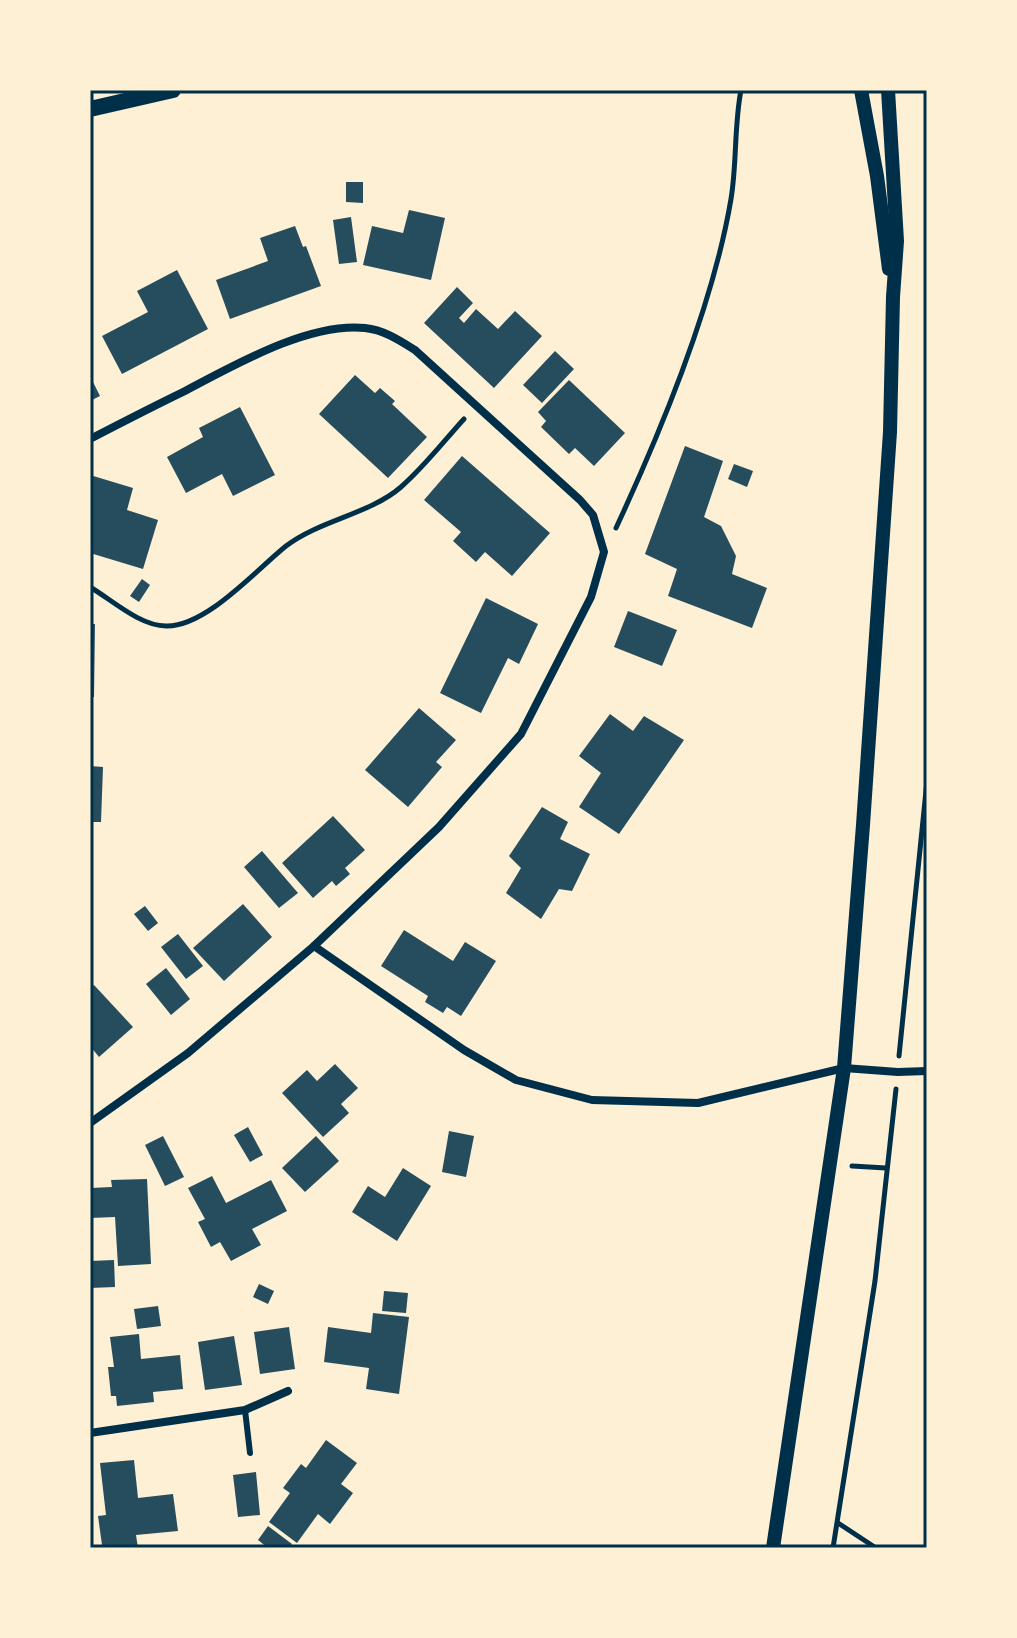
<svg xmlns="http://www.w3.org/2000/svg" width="1017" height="1638" font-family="'Exo 2',sans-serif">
<rect width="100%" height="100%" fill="#fdf0d5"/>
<g fill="#264d5e">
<polygon points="346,182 363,182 363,203 346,202"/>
<polygon points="409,210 445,218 431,280 363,265 372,226 403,233"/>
<polygon points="351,217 357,262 339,264 333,220"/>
<polygon points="295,226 303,247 306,246 321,286 230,319 216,280 268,261 260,238"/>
<polygon points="177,270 208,329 122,374 102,336 148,312 137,291"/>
<polygon points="457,287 473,303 459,318 464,323 476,309 498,329 515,311 542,336 494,388 424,323"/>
<polygon points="555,351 574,369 542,403 523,385"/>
<polygon points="355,375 375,393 380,388 395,401 392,404 427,437 388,478 319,414"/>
<polygon points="90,376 100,396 90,401"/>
<polygon points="569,380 625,433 594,466 575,448 569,454 541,427 546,421 538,412"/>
<polygon points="240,407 275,475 233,496 222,474 186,493 167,457 203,437 199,428"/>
<polygon points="685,446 723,461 704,517 721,526 736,556 732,574 767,588 752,628 668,596 677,569 645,554"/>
<polygon points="462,456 550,533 512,576 485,552 476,562 453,541 461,532 424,500"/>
<polygon points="734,464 753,471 747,487 728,479"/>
<polygon points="90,475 133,488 127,510 158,520 143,569 90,553"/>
<polygon points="142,579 150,585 139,602 130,596"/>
<polygon points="486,598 538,624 519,664 508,658 481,713 440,693"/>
<polygon points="628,611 677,630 662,666 614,647"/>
<polygon points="90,624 95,624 94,697 90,697"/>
<polygon points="419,708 456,740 436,762 442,767 408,807 365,770"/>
<polygon points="610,714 633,731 644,716 684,740 619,834 579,807 601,773 579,756"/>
<polygon points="90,766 103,767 101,822 90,822"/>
<polygon points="542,807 568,822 560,839 590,854 572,891 559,889 541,919 506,893 521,868 509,856"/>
<polygon points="333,816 365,850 345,868 350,874 336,886 332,881 313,898 282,863"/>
<polygon points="262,851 298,893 279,908 244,867"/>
<polygon points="243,904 272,937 224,981 193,948"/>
<polygon points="145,906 158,923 148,931 134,914"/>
<polygon points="404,930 453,961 465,942 496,961 461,1016 447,1007 443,1013 425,1002 428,996 381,966"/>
<polygon points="178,934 203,966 186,979 161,947"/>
<polygon points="166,968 190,999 171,1015 146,984"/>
<polygon points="94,985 133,1027 99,1057 90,1046 90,988"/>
<polygon points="335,1064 358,1088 341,1104 349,1113 323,1137 282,1093 307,1070 317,1081"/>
<polygon points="248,1127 263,1155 250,1162 234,1135"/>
<polygon points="449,1131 474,1136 466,1177 442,1172"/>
<polygon points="163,1136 184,1177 165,1186 145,1145"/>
<polygon points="316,1136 339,1161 305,1192 282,1168"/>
<polygon points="403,1168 431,1186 397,1241 352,1212 368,1186 385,1197"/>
<polygon points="212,1176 226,1203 271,1180 287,1211 252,1229 261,1245 231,1261 220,1242 211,1247 198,1222 205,1219 188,1188"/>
<polygon points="147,1179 151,1264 118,1266 115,1217 90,1218 90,1188 112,1187 111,1180"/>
<polygon points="114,1260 115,1287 90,1288 90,1261"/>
<polygon points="259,1284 274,1291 268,1304 253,1297"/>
<polygon points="384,1291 408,1293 406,1313 382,1311"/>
<polygon points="158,1306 161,1326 137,1329 134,1309"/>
<polygon points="373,1313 409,1317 399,1394 366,1389 369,1368 324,1362 328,1327 371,1333"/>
<polygon points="289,1327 295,1369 260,1374 254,1332"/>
<polygon points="139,1334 141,1359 180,1355 183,1389 153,1392 154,1402 117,1406 116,1396 111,1396 108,1367 114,1367 110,1337"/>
<polygon points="234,1336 242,1385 205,1390 198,1342"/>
<polygon points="326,1440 357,1463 341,1484 353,1493 330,1524 318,1514 297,1543 269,1522 290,1493 283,1488 301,1464 306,1468"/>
<polygon points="134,1460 138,1498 173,1494 178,1531 136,1535 138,1548 102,1545 98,1516 106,1515 100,1463"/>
<polygon points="256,1472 260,1515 238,1517 233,1475"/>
<polygon points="268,1526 292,1544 289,1548 268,1548 258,1540"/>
</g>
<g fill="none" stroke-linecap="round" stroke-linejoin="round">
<g stroke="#003049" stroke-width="5">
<path d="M616 528C662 429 713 306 731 199 737 163 734 126 741 90"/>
<path d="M90 587C112 600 140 626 166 626 206 627 256 570 286 546 320 520 370 514 401 487 424 467 443 442 464 419"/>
<polyline points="899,1056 927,781"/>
<polyline points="852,1166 886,1168"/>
<polyline points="838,1523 876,1548"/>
<polyline points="833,1548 875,1281 896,1089"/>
</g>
<polyline stroke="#003049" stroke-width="6" points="245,1410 250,1453"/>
<g stroke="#003049" stroke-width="8">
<path d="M90 439C121 423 152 407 183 392 233 366 308 322 365 328 384 330 399 340 415 350L580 500 593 515 604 552 591 597 521 734 439 827 314 946 188 1053 90 1123"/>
<polyline points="314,946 464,1050 516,1080 592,1100 698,1103 844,1068 898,1072 927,1071"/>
<polyline points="90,1433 245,1410 288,1391"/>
</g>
<g stroke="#003049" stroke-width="14">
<polyline points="861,90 877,176 889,269"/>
<polyline points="773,1548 844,1068 863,825 890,432 893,297 897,241 888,90"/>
</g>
<polyline stroke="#003049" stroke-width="16" points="90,109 173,90"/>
</g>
<rect width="1017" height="1638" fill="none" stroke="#fdf0d5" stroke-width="184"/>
<rect x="92" y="92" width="833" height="1454" fill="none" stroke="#003049" stroke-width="3"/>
</svg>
